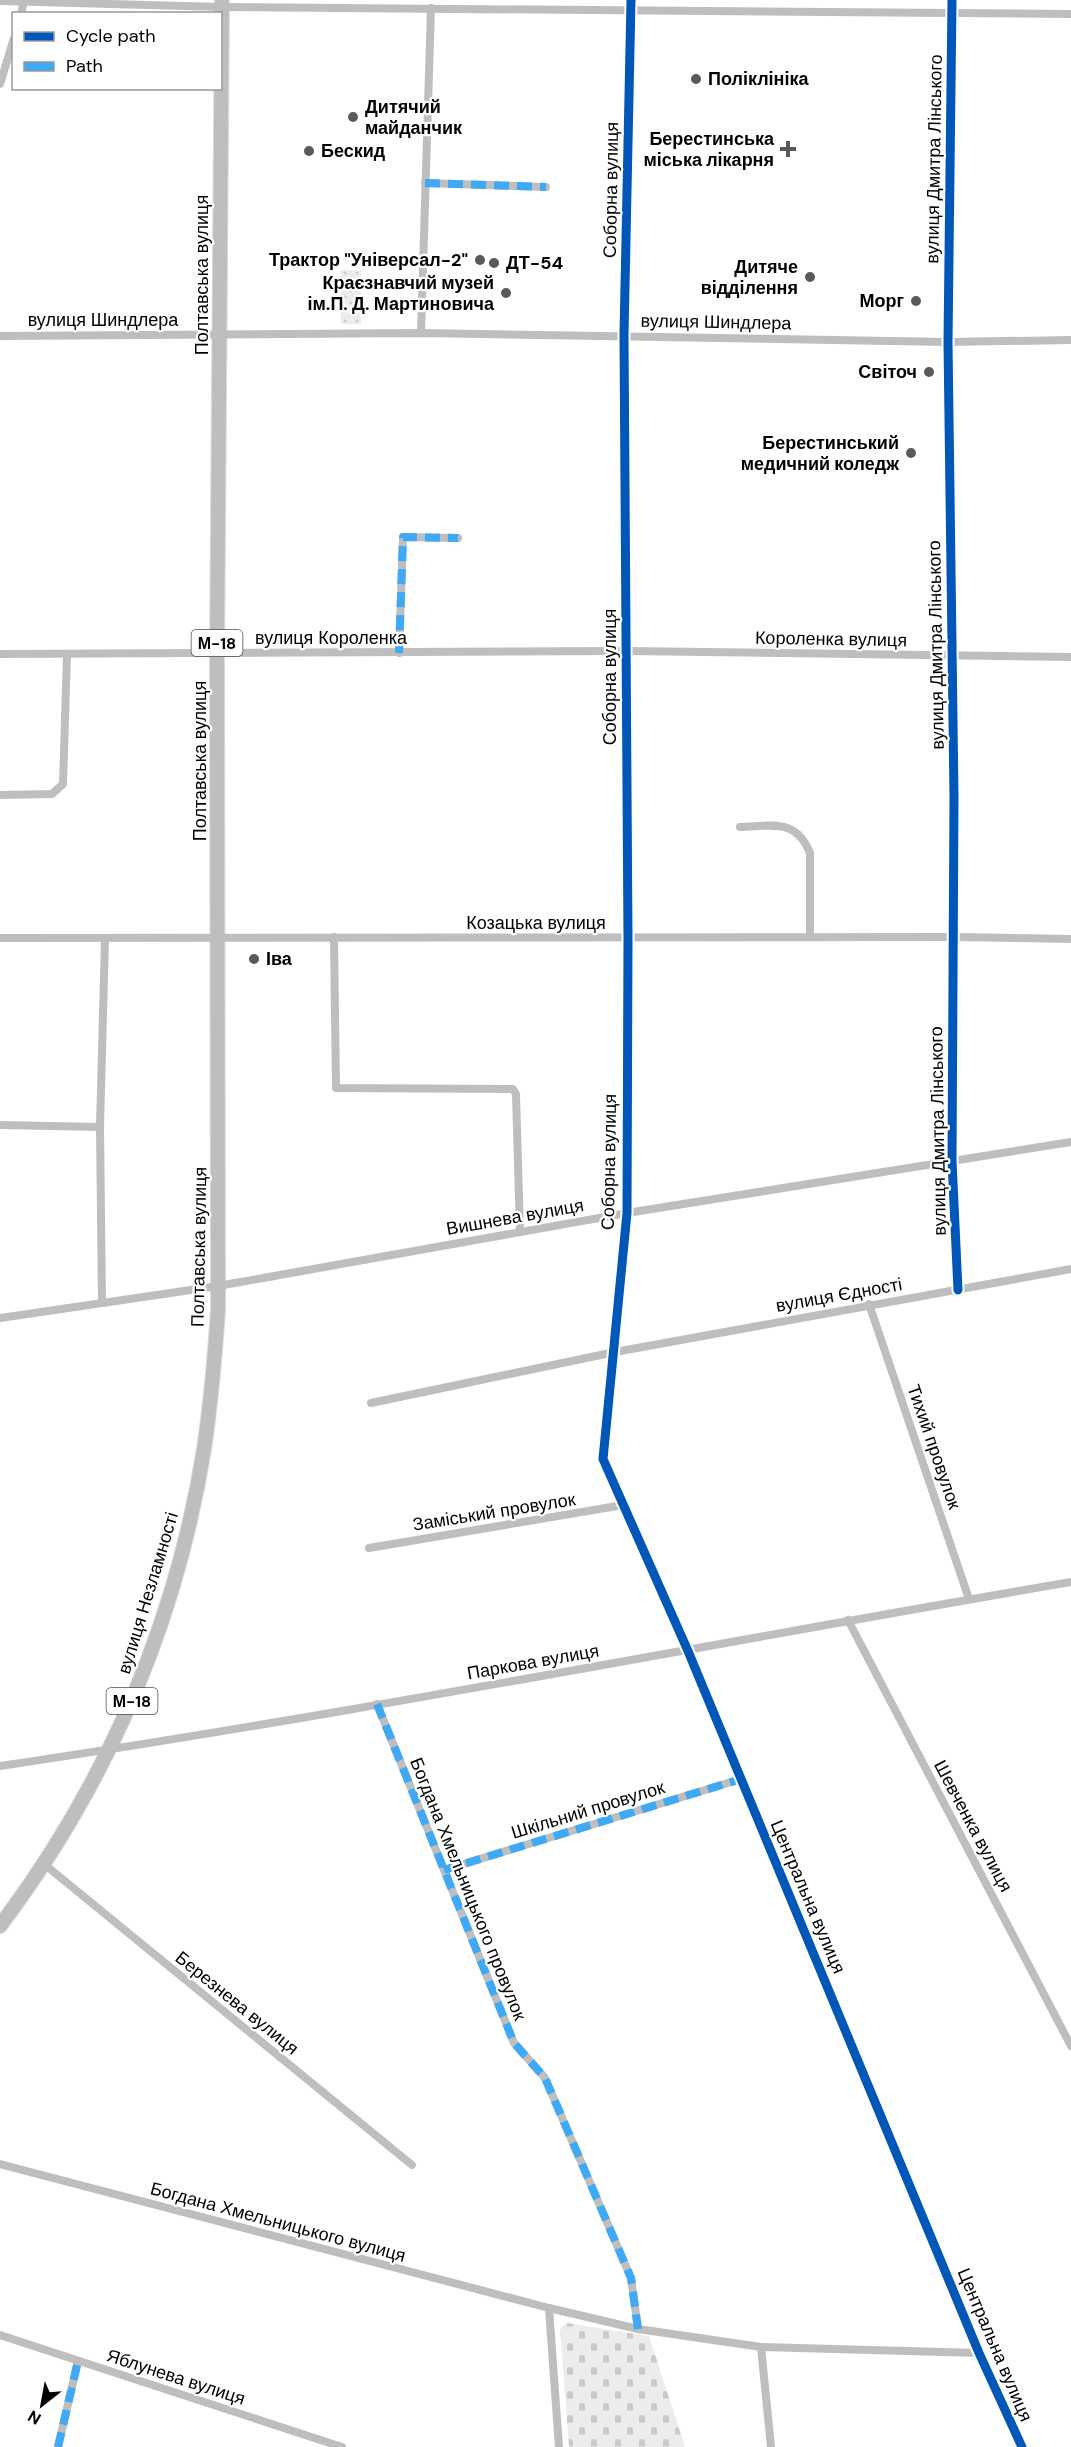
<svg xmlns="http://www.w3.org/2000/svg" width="1071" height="2447" font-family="'DM Sans',sans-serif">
<defs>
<pattern id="cemetery-stones" width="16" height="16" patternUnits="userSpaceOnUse" patternTransform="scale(1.5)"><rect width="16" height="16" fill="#ececec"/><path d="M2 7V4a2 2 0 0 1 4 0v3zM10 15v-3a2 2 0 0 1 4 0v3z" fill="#c9c9c9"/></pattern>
<pattern id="park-dots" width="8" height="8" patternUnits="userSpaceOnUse" patternTransform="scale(1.5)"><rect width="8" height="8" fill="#ececec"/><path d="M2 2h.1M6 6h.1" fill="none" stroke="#c9c9c9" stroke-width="1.8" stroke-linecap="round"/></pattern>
</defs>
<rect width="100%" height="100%" fill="#fff"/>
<polygon fill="url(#cemetery-stones)" points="567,2323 649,2336 685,2447 569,2447 560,2328"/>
<rect fill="url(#park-dots)" x="341" y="270" width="20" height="54"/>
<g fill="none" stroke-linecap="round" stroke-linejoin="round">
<g stroke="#dbdbdb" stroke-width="16">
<path id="trunk" d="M0 1926C106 1785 176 1624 204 1449 211 1402 215 1356 218 1309L217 653 222 0"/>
</g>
<g stroke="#bebebe" stroke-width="8">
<polyline points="631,0 624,335 628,938 627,1213 603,1459 688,1651 979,2353 1022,2447"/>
<polyline points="952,0 948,342 954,797 952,1161 958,1290"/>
<polyline points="0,1 221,7 1071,14"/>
<polyline points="21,14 24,1"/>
<polyline points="0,84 14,38"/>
<polyline points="425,183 546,187"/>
<polyline points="421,333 431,8"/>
<polyline points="0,336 421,333 948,342 1071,340"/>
<polyline points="399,653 403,537 458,538"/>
<polyline points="0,654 627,651 1071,657"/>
<polyline points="0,795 52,794 63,784 67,654"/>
<path d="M740 827C772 826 796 818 810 853V937"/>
<polyline points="334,937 336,1088 513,1089 516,1094 520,1232"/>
<polyline points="0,938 954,937 1071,939"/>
<polyline points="0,1125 100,1127"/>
<polyline points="102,1303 100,1127 105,939"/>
<polyline points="869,1304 969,1599"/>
<polyline points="0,1318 218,1286 627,1213 1071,1142"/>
<polyline points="371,1403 615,1352 1071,1269"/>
<polyline points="369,1548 623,1505"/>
<polyline points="848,1620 1071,2046"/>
<polyline points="377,1704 514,2043 545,2078 631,2278 638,2329"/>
<path d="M0 1766C358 1713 714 1643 1071 1582"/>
<polyline points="44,1864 412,2165"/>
<polyline points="444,1870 741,1779"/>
<polyline points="0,2164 549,2308 638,2329 761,2347 979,2353"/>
<polyline points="549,2308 559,2447"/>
<polyline points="0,2335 342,2447"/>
<polyline points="761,2347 771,2447"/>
<polyline points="58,2447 78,2361"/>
</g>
<use href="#trunk" stroke="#bebebe" stroke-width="14"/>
<g stroke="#3fa9f5" stroke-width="8" stroke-dasharray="15 8" stroke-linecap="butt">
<polyline points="425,183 546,187"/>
<polyline points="399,653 403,537 458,538"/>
<polyline points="377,1704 514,2043 545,2078 631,2278 638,2329"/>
<polyline points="444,1870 741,1779"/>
<polyline points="58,2447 78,2361"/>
</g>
<g stroke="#fff" stroke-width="13">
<g id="cycleway">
<polyline points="631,0 624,335 628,938 627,1213 603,1459 688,1651 979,2353 1022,2447"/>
<polyline points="952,0 948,342 954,797 952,1161 958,1290"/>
</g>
</g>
<use href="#cycleway" stroke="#0057b8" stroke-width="9"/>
</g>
<g fill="#595959" stroke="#fff" stroke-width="2">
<circle cx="696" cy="79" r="6"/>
<circle cx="353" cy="117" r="6"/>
<path d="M785 140h6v6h6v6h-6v6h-6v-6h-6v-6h6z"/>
<circle cx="309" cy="151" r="6"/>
<circle cx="480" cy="260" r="6"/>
<circle cx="494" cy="263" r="6"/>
<circle cx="810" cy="277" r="6"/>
<circle cx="506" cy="293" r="6"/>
<circle cx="916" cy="301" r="6"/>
<circle cx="929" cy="372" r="6"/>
<circle cx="911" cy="453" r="6"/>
<circle cx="254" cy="959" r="6"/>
</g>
<g text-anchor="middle" stroke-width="4.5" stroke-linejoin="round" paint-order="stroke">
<g fill="#fff" stroke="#4c4c4c" stroke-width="1.5">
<rect x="191.5" y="630" width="51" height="26" rx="4.5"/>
<rect x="106.5" y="1688" width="51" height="26" rx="4.5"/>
</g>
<g font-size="16" font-weight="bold" fill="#000">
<text x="217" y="649">М-18</text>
<text x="132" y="1707">М-18</text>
</g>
<g font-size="18" font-weight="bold" fill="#000" stroke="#fff" text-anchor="end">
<text x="708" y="85" text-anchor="start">Поліклініка</text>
<text x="365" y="113" text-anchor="start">Дитячий<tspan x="365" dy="21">майданчик</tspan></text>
<text x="774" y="145">Берестинська<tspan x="774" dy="21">міська лікарня</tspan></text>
<text x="321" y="157" text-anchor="start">Бескид</text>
<text x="468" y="266">Трактор "Універсал-2"</text>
<text x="506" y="269" text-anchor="start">ДТ-54</text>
<text x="798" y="273">Дитяче<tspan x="798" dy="21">відділення</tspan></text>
<text x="494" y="289">Краєзнавчий музей<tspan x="494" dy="21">ім.П. Д. Мартиновича</tspan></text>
<text x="904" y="307">Морг</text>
<text x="917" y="378">Світоч</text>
<text x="899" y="449">Берестинський<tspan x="899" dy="21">медичний коледж</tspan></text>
<text x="266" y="965" text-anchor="start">Іва</text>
</g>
<g font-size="18" fill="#000" stroke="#fff">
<text transform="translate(934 159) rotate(-89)" y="6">вулиця Дмитра Лінського</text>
<text transform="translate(611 190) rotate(-89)" y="6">Соборна вулиця</text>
<text transform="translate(202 275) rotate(-90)" y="6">Полтавська вулиця</text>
<text x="103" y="326">вулиця Шиндлера</text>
<text transform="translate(716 322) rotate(1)" y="6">вулиця Шиндлера</text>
<text x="331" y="644">вулиця Короленка</text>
<text transform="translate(831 639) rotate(1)" y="6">Короленка вулиця</text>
<text transform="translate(936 645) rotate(-91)" y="6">вулиця Дмитра Лінського</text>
<text transform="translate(610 677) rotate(-90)" y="6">Соборна вулиця</text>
<text transform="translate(200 761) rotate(-90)" y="6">Полтавська вулиця</text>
<text x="536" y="929">Козацька вулиця</text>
<text transform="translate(938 1131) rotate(-91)" y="6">вулиця Дмитра Лінського</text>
<text transform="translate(609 1162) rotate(-89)" y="6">Соборна вулиця</text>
<text transform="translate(515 1217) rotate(-10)" y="6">Вишнева вулиця</text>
<text transform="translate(199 1247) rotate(-89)" y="6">Полтавська вулиця</text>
<text transform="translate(839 1295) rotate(-10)" y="6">вулиця Єдності</text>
<text transform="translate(934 1447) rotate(71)" y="6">Тихий провулок</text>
<text transform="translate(494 1512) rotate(-9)" y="6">Заміський провулок</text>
<text transform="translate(148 1593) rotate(-73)" y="6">вулиця Незламності</text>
<text transform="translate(533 1662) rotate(-10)" y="6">Паркова вулиця</text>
<text transform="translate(588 1810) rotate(-17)" y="6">Шкільний провулок</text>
<text transform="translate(973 1826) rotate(62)" y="6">Шевченка вулиця</text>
<text transform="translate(468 1889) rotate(68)" y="6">Богдана Хмельницького провулок</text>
<text transform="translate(808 1897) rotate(67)" y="6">Центральна вулиця</text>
<text transform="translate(237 2003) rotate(39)" y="6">Березнева вулиця</text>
<text transform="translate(278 2222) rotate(15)" y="6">Богдана Хмельницького вулиця</text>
<text transform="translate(995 2345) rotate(67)" y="6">Центральна вулиця</text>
<text transform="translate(176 2377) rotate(18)" y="6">Яблунева вулиця</text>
</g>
</g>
<rect x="12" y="12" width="210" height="78" fill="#ffffff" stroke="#999999" stroke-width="1.5"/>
<rect x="24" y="32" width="30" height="9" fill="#0057b8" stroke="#999999" stroke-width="1.5"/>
<text x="66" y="42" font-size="18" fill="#000000">Cycle path</text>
<rect x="24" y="62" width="30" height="9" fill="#3fa9f5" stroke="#999999" stroke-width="1.5"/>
<text x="66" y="72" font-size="18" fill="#000000">Path</text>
<g transform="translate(42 2405) rotate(211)" stroke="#ffffff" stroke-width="4.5" paint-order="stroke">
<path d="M0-4.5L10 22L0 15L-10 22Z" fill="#000000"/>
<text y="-9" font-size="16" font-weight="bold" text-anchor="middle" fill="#000000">N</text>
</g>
</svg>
